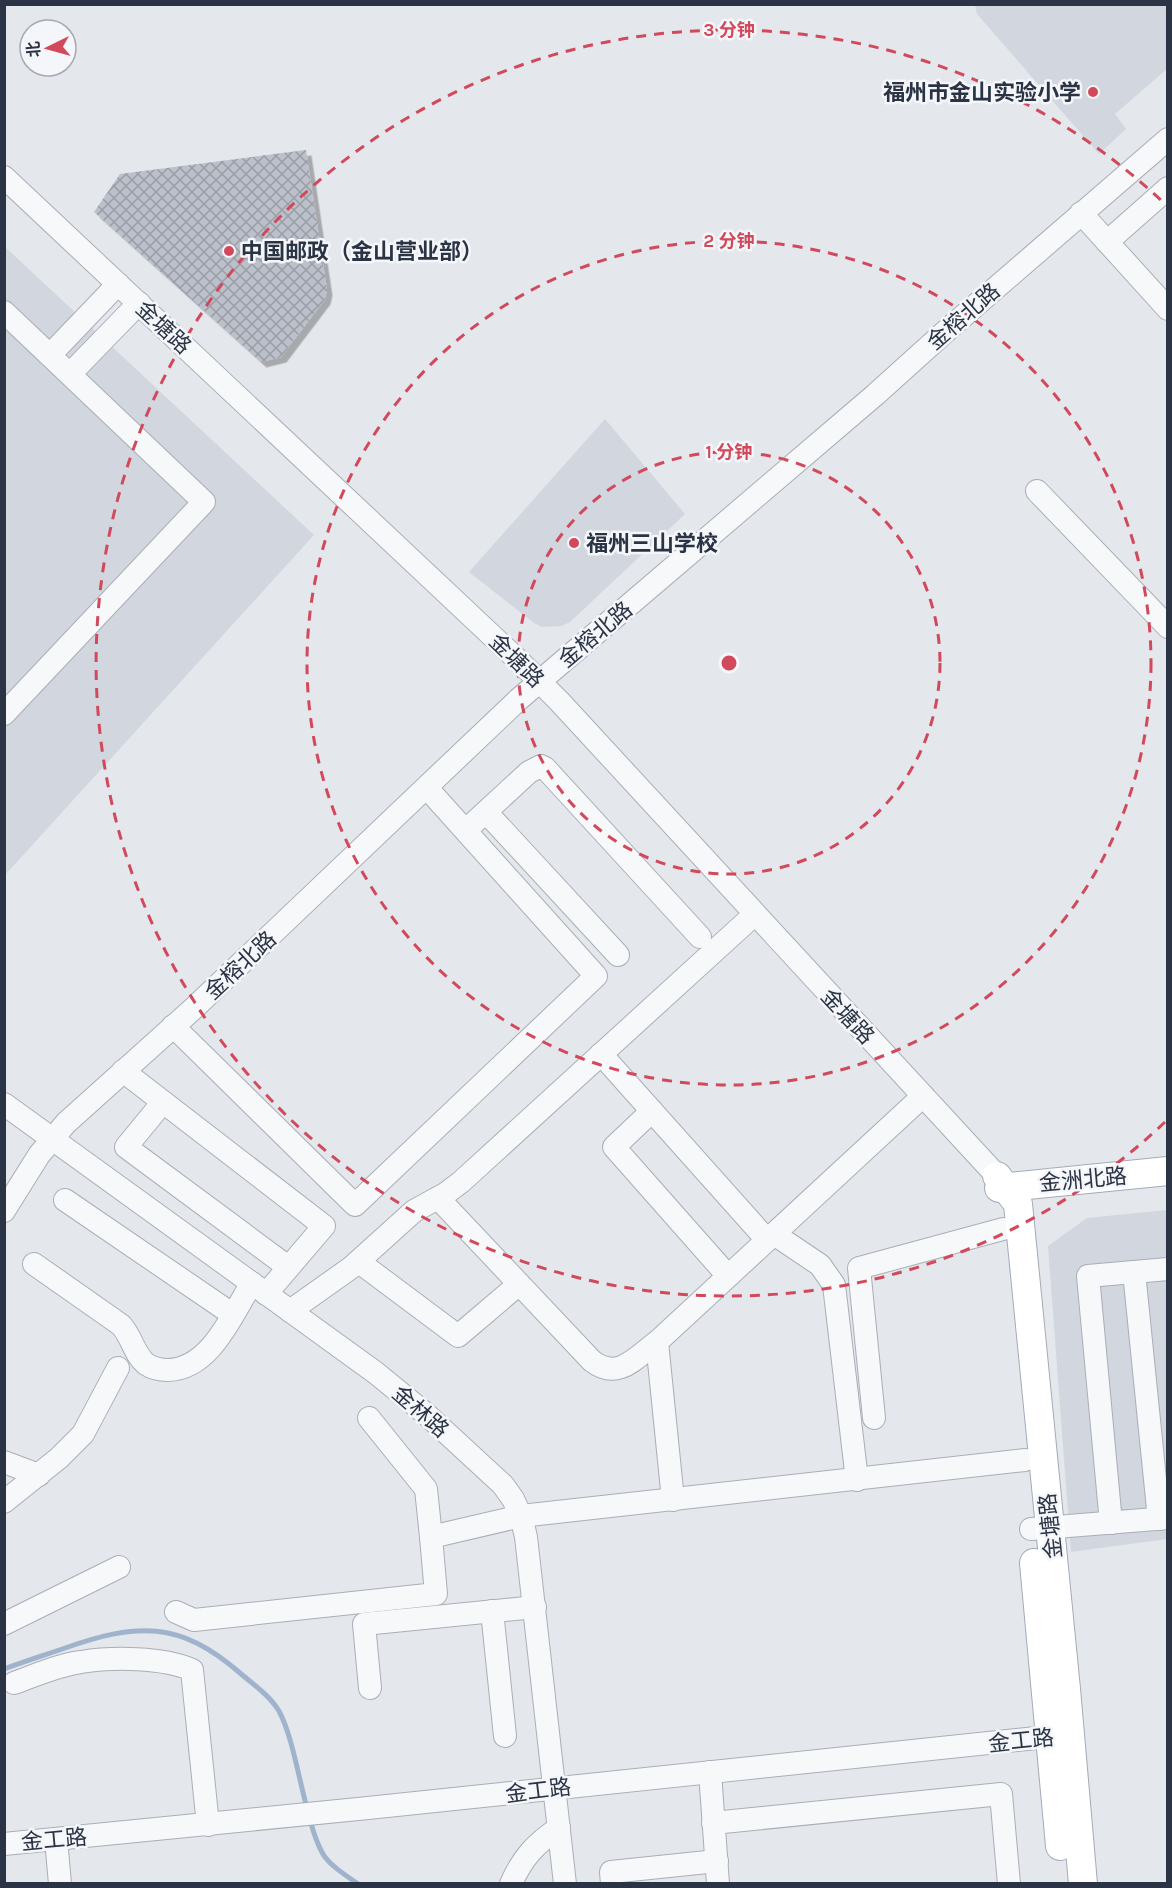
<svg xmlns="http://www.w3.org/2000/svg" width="1172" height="1888" font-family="Karla,'Noto Sans SC',sans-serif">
<defs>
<pattern id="building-cross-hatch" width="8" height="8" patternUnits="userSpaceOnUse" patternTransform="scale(1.5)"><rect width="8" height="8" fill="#bbc0ca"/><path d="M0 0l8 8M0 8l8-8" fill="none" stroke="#989da6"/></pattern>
<filter id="shadow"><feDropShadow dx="5.5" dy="5.5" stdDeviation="0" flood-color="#0004"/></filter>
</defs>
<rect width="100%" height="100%" fill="#e4e7ec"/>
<g fill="#d2d6de">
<polygon points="975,5 1167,5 1167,69 1115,114 1126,129 1099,154 977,14"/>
<polygon points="4,246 314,535 5,875 4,875"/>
<polygon points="605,419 685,514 570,622 561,626 542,627 534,623 469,572"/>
<polygon points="1167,1210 1167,1539 1071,1552 1048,1246 1087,1218"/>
</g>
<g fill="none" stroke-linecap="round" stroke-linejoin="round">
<g stroke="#9fb4cc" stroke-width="5">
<path d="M4 1669C25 1661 45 1655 65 1648 137 1623 179 1620 240 1673 253 1684 270 1696 279 1711 292 1735 299 1780 307 1808"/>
<path d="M310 1820C321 1859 325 1861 358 1884"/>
</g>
</g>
<polygon fill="url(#building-cross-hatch)" filter="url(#shadow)" points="306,150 327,290 325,299 281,357 261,362 94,212 120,174"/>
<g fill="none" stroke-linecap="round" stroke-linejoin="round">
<g stroke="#a9aeb7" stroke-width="24">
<g id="minor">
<polyline points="4,177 520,662 559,701 997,1176"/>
<polyline points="1081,213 1168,309"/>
<polyline points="1107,242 1168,188"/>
<polyline points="4,312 204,502 4,714"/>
<polyline points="50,355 118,284"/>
<polyline points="70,374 139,303"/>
<polyline points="1037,491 1168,627"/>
<polyline points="486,812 618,955"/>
<polyline points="466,830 529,772 541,766 545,768 700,937"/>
<polyline points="173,1026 355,1205 596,976 427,788"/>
<polyline points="601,1054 767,1240"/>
<polyline points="123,1071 324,1226 266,1294"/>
<polyline points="163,1102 126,1147 288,1267"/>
<polyline points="4,1104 376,1373 426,1414 503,1485 513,1499 521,1516 526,1537 565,1884"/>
<polyline points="652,1111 614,1147 728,1276"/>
<path d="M438 1198 592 1361C618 1381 635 1358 657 1342L923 1096"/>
<polyline points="65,1200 232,1314"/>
<polyline points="4,1211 39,1155 66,1123 194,1008 519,699 875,395 946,331 1168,139"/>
<polyline points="774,1234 820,1265 834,1285 857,1480"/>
<polyline points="359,1262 458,1336 519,1284"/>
<path d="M34 1264 121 1325C132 1337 134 1354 146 1364 152 1368 160 1370 168 1370 211 1369 232 1314 252 1283"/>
<polyline points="1134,1272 1159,1519"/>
<polyline points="290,1311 352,1267 414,1211 445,1194 461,1182 755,914"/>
<polyline points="657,1342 673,1500"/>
<polyline points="369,1418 426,1489 431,1537"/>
<polyline points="874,1418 859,1268 1003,1229"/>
<polyline points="4,1462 39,1475"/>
<polyline points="4,1502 59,1458 83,1434 118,1368"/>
<polyline points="1111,1523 1088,1276 1168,1269"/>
<polyline points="1031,1529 1168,1518"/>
<polyline points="492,1611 505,1736"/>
<polyline points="176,1612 194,1620 436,1594 431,1537 521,1516 1025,1460"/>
<polyline points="4,1624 119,1567"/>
<path d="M14 1683C36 1675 58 1665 81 1662 112 1657 163 1657 192 1670L208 1825"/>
<polyline points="370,1688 364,1624 535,1607"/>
<polyline points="710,1772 718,1884"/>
<polyline points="713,1823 1001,1794 1009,1884"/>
<polyline points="56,1839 60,1884"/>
<path d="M4 1844C358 1811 712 1771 1065 1735"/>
<path d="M511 1884C522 1858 536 1843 559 1828"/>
<polyline points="612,1884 611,1872 717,1861"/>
</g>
</g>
<g stroke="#a3abb8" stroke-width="30">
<g id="major">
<polyline points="997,1176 1018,1204 1066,1689 1083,1884"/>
<polyline points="999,1188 1168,1171"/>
<polyline points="1034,1563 1060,1846"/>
</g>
</g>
<use href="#minor" stroke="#f7f8fa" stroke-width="22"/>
<use href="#major" stroke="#fff" stroke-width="28"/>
</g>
<g fill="none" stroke="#d1495b" stroke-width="3" stroke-dasharray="10 8">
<circle cx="729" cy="663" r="211"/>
<circle cx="729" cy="663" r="422"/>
<path d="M1165 1122A633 633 0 1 1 1165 204"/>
</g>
<g fill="#d1495b" stroke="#f4f6f9" stroke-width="2">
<circle cx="1093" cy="92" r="6"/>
<circle cx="229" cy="251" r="6"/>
<circle cx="574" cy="543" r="6"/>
</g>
<g text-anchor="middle" stroke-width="5" stroke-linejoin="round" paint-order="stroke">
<g font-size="22" font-weight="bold" fill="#2b3445" stroke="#f4f6f9" text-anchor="start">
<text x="1081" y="100" text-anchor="end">福州市金山实验小学</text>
<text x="241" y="259">中国邮政（金山营业部）</text>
<text x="586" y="551">福州三山学校</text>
</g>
<g font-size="22" fill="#2b3445" stroke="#f4f6f9">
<text transform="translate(963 316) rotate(-41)" y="8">金榕北路</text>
<text transform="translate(164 327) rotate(43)" y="8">金塘路</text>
<text transform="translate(595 634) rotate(-40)" y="8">金榕北路</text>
<text transform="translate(517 660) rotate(44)" y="8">金塘路</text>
<text transform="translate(240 965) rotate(-43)" y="8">金榕北路</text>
<text transform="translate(848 1016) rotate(47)" y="8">金塘路</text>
<text transform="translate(1083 1179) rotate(-5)" y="8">金洲北路</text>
<text transform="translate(421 1411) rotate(41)" y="8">金林路</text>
<text transform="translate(1050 1526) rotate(-96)" y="8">金塘路</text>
<text transform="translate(1021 1740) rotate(-6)" y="8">金工路</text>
<text transform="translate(538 1790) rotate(-7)" y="8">金工路</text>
<text transform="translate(54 1839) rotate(-5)" y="8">金工路</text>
</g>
</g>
<circle cx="729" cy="663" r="9" fill="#d1495b" stroke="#f4f6f9" stroke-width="3"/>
<g font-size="18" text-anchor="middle" font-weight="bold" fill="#d1495b" stroke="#f4f6f9" stroke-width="5" stroke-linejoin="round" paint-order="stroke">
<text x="729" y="36">3 分钟</text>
<text x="729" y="247">2 分钟</text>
<text x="729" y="458">1 分钟</text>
</g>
<rect width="1172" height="1888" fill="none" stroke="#2b3445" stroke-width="12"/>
<g transform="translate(48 48) rotate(265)"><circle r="28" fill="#f4f6f9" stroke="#a4a8b1" stroke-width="1.5"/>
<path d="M0-4.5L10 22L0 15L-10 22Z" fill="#d1495b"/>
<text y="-9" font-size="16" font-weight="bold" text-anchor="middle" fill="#2b3445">北</text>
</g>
</svg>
